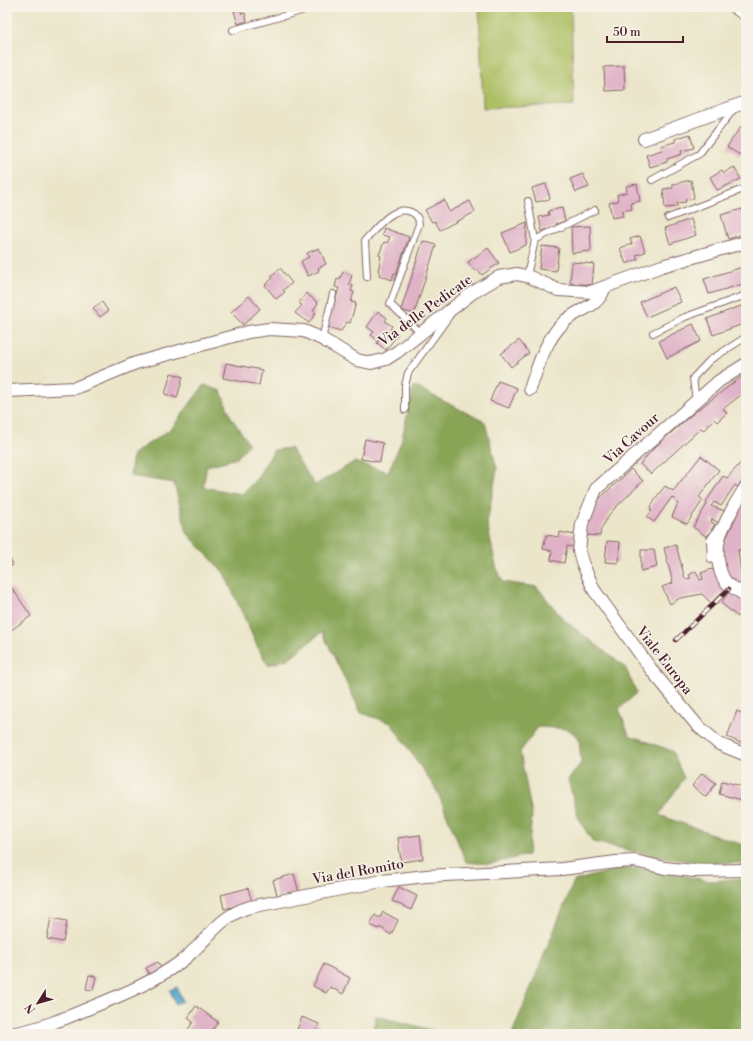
<svg xmlns="http://www.w3.org/2000/svg" width="753" height="1041" font-family="'Libre Bodoni',serif">
<rect width="100%" height="100%" fill="#f7f3e8"/>
<filter id="ink" filterUnits="userSpaceOnUse"><feTurbulence type="fractalNoise" baseFrequency=".025" numOctaves="2"/><feDisplacementMap in="SourceGraphic" scale="8" xChannelSelector="R" yChannelSelector="G"/><feConvolveMatrix kernelMatrix="1 2 1 2 8 2 1 2 1" color-interpolation-filters="sRGB"/></filter>
<filter id="wash" filterUnits="userSpaceOnUse"><feTurbulence type="fractalNoise" baseFrequency=".012" numOctaves="4" result="noise"/><feDisplacementMap in="SourceGraphic" scale="16" xChannelSelector="R" yChannelSelector="G"/><feGaussianBlur stdDeviation="0.9" result="paint"/><feColorMatrix in="noise" values="0 0 0 0 0 0 0 0 0 0 0 0 0 0 0 0 0 1.4 0 .05"/><feComposite in="paint" operator="in"/></filter>
<g filter="url(#wash)">
<rect width="100%" height="100%" fill="#ebe6ca"/>
<polygon fill="#abbe61" stroke="#7a6e46" points="479,7 571,7 574,105 483,108"/>
<g fill="#88a557" stroke="#696241">
<polygon points="204,385 221,391 231,417 249,444 237,458 207,466 203,487 242,494 257,478 274,450 290,448 315,485 354,462 388,472 401,442 414,386 485,422 497,469 487,523 496,566 503,582 537,587 564,620 625,667 637,693 619,709 629,735 672,751 684,778 659,815 746,846 746,863 713,863 668,859 593,842 579,820 568,780 581,763 579,738 568,729 538,727 520,752 532,815 528,855 489,864 466,862 437,791 391,723 361,713 322,632 288,659 268,665 258,648 224,573 187,533 174,483 130,476 133,454 172,428"/>
<polygon points="622,868 649,869 710,881 746,878 746,1034 512,1034 574,881"/>
<polygon points="376,1016 448,1034 372,1034"/>
</g>
<polygon fill="#4fa3cb" stroke="#4c617b" points="177,987 183,1001 175,1004 170,990"/>
<g id="blocks">
<g fill="#e0b2c7">
<polygon points="240,9 242,14 245,13 247,21 238,24 234,11"/>
<polygon points="624,66 625,90 605,91 604,67"/>
<polygon points="741,126 746,129 746,145 740,155 727,147"/>
<polygon points="690,134 694,148 681,151 682,154 667,159 667,162 650,167 646,155 662,150 661,146 675,142 675,139"/>
<polygon points="734,167 741,179 717,190 710,177 722,170 724,173"/>
<polygon points="583,174 589,187 576,192 570,179"/>
<polygon points="691,180 694,198 685,200 686,202 677,203 677,207 665,208 663,189 673,188 673,184"/>
<polygon points="546,184 550,199 536,202 532,188"/>
<polygon points="637,184 640,201 631,203 632,209 622,211 623,216 612,218 609,203 618,201 617,195 627,192 626,186"/>
<polygon points="444,200 449,212 470,201 475,212 440,230 435,221 432,222 425,210"/>
<polygon points="562,208 565,221 556,224 557,227 542,231 539,217 549,215 548,211"/>
<polygon points="742,209 746,222 746,233 728,239 721,215"/>
<polygon points="691,219 696,235 670,244 665,228"/>
<polygon points="527,223 526,245 510,252 502,233"/>
<polygon points="590,226 591,251 572,253 571,227"/>
<polygon points="384,228 409,237 396,274 394,273 392,280 379,275 380,271 378,271 381,256 379,255 384,242 387,243 390,237 382,235"/>
<polygon points="640,236 645,252 636,255 638,259 626,264 620,248 632,244 630,239"/>
<polygon points="423,241 436,245 414,314 401,310"/>
<polygon points="542,246 559,248 556,271 539,269"/>
<polygon points="319,248 326,264 318,268 319,271 308,276 301,261 309,257 307,253"/>
<polygon points="488,248 499,263 482,275 477,269 475,271 468,262"/>
<polygon points="572,262 594,264 592,285 570,283"/>
<polygon points="746,266 746,283 709,294 704,279"/>
<polygon points="280,268 292,283 283,290 285,292 276,299 265,285 273,278 271,276"/>
<polygon points="343,272 352,275 349,285 353,286 351,291 354,292 351,302 356,303 350,323 347,322 341,331 327,327 339,288 335,287 337,279 339,280"/>
<polygon points="674,287 681,302 647,317 640,302"/>
<polygon points="306,293 318,303 313,311 316,313 309,323 295,313 302,305 299,303"/>
<polygon points="249,296 260,309 243,325 231,312"/>
<polygon points="102,302 108,311 100,317 93,308"/>
<polygon points="746,304 746,323 713,335 707,319"/>
<polygon points="378,311 387,318 385,321 392,326 390,329 398,334 386,350 377,343 379,341 371,335 374,332 367,327"/>
<polygon points="693,324 701,341 667,358 659,341"/>
<polygon points="519,340 529,353 511,367 501,354"/>
<polygon points="226,363 262,370 259,385 223,378"/>
<polygon points="171,373 183,377 177,398 165,394"/>
<polygon points="746,373 746,399 742,394 723,409 727,413 717,422 714,419 704,430 701,428 651,474 640,464 655,447 690,416"/>
<polygon points="498,381 517,388 509,408 490,401"/>
<polygon points="365,439 383,443 380,462 361,459"/>
<polygon points="701,456 719,470 699,497 703,500 687,524 672,517 678,503 672,497 654,522 647,517 652,511 650,509 655,499 665,486 673,491"/>
<polygon points="746,457 746,480 740,488 735,485 721,506 714,502 711,506 725,511 718,523 712,519 711,522 715,524 707,537 693,527 707,504 706,502 723,476 727,478"/>
<polygon points="631,469 643,481 611,512 601,529 600,536 584,535 595,503"/>
<polygon points="746,494 746,536 742,550 738,550 741,575 744,574 746,576 746,593 726,581 721,550"/>
<polygon points="560,532 575,535 573,547 567,546 564,563 551,560 552,551 543,549 546,535 559,537"/>
<polygon points="607,541 620,542 618,563 605,562"/>
<polygon points="676,545 685,579 691,578 689,575 696,571 700,580 703,579 701,573 712,569 726,588 711,603 702,594 680,598 670,604 662,587 673,583 664,548"/>
<polygon points="641,550 654,550 657,567 641,571"/>
<polygon points="9,557 13,565 7,568 7,558"/>
<polygon points="12,588 31,616 7,633 7,591"/>
<polygon points="731,589 746,601 746,607 738,617 721,603"/>
<polygon points="737,711 746,715 746,745 727,737"/>
<polygon points="702,773 716,783 706,797 692,786"/>
<polygon points="722,781 746,787 746,801 719,794"/>
<polygon points="420,835 423,859 401,862 398,838"/>
<polygon points="294,874 299,892 278,898 273,880"/>
<polygon points="399,887 417,896 411,910 392,901"/>
<polygon points="248,888 252,902 224,909 221,895"/>
<polygon points="383,912 398,920 391,935 380,927 379,929 370,925 375,915 380,918"/>
<polygon points="51,918 67,921 63,942 47,939"/>
<polygon points="158,962 162,970 150,976 146,968"/>
<polygon points="324,964 350,978 343,994 330,987 326,993 313,986"/>
<polygon points="89,975 96,977 93,990 86,989"/>
<polygon points="196,1006 218,1022 210,1034 191,1034 187,1031 193,1022 188,1018"/>
<polygon points="302,1017 319,1024 315,1034 307,1034 297,1030"/>
</g>
</g>
</g>
<g filter="url(#ink)">
<use href="#blocks" fill-opacity="0" stroke="#826563" stroke-width="1"/>
<g fill="none" stroke-linecap="round" stroke-linejoin="round">
<g stroke="#826563" stroke-width="8">
<g id="service">
<polyline points="233,30 301,11 309,7"/>
<polyline points="652,180 699,154 734,109"/>
<polyline points="528,201 535,240"/>
<polyline points="668,218 746,188"/>
<polyline points="527,276 535,240 595,210"/>
<path d="M367 277 365 240C376 229 393 204 411 212 416 214 419 219 419 224L390 304 421 333"/>
<polyline points="653,333 685,317 746,295"/>
<polyline points="322,339 333,294"/>
<polyline points="696,401 693,378 710,360 746,337"/>
<polyline points="405,410 405,386 408,373 450,315"/>
<polyline points="711,559 710,540 718,528"/>
</g>
</g>
<g stroke="#826563" stroke-width="14">
<g id="minor">
<polyline points="734,7 746,15"/>
<polyline points="644,139 746,102"/>
<polyline points="746,364 719,381 596,489 582,524 579,551 582,562 594,590 653,672 697,725 719,744 746,755"/>
<path d="M530 389C538 366 545 341 563 323 576 309 597 309 604 289"/>
<polyline points="7,391 75,388 136,363 248,332 269,329 304,331 322,339 357,360 371,363 386,359 397,352 472,293 499,277 517,274 530,277 558,290 591,292 662,266 746,242"/>
<path d="M746 487C739 496 721 529 719 539 716 551 718 573 726 582 730 587 740 591 746 596"/>
<path d="M11 1034C40 1029 66 1018 92 1007 122 995 153 982 179 963 206 944 217 916 250 907L382 881 426 876 562 869 616 862 635 861 665 868 694 871 746 870"/>
</g>
</g>
<use href="#service" stroke="#fff" stroke-width="6"/>
<use href="#minor" stroke="#fff" stroke-width="12"/>
<g stroke="#4a1f2b" stroke-width="4.5">
<polyline id="rail" points="676,640 729,589"/>
</g>
<use href="#rail" stroke="#f7f3e8" stroke-width="3" stroke-dasharray="9" stroke-linecap="butt"/>
</g>
</g>
<g text-anchor="middle" stroke-width="3" stroke-linejoin="round" paint-order="stroke">
<g font-size="14" fill="#4a1f2b" stroke="#f7f3e8">
<text transform="translate(425 310) rotate(-36)" y="5">Via delle Pedicate</text>
<text transform="translate(631 438) rotate(-42)" y="5">Via Cavour</text>
<text transform="translate(665 660) rotate(52)" y="5">Viale Europa</text>
<text transform="translate(358 871) rotate(-10)" y="5">Via del Romito</text>
</g>
</g>
<rect width="753" height="1041" fill="none" stroke="#f7f3e8" stroke-width="24"/>
<g transform="translate(38 1003) rotate(233)" stroke="#f7f3e8" stroke-width="3" paint-order="stroke">
<path d="M0-3L7 15L0 10L-7 15Z" fill="#4a1f2b"/>
<text y="-6" font-size="11" font-weight="bold" text-anchor="middle" fill="#4a1f2b">N</text>
</g>
<path d="M607 36v6h76v-6" fill="none" stroke="#4a1f2b" stroke-width="2"/>
<text x="613" y="36" font-size="12" fill="#4a1f2b" stroke="#f7f3e8" stroke-width="3" paint-order="stroke">50 m</text>
</svg>
